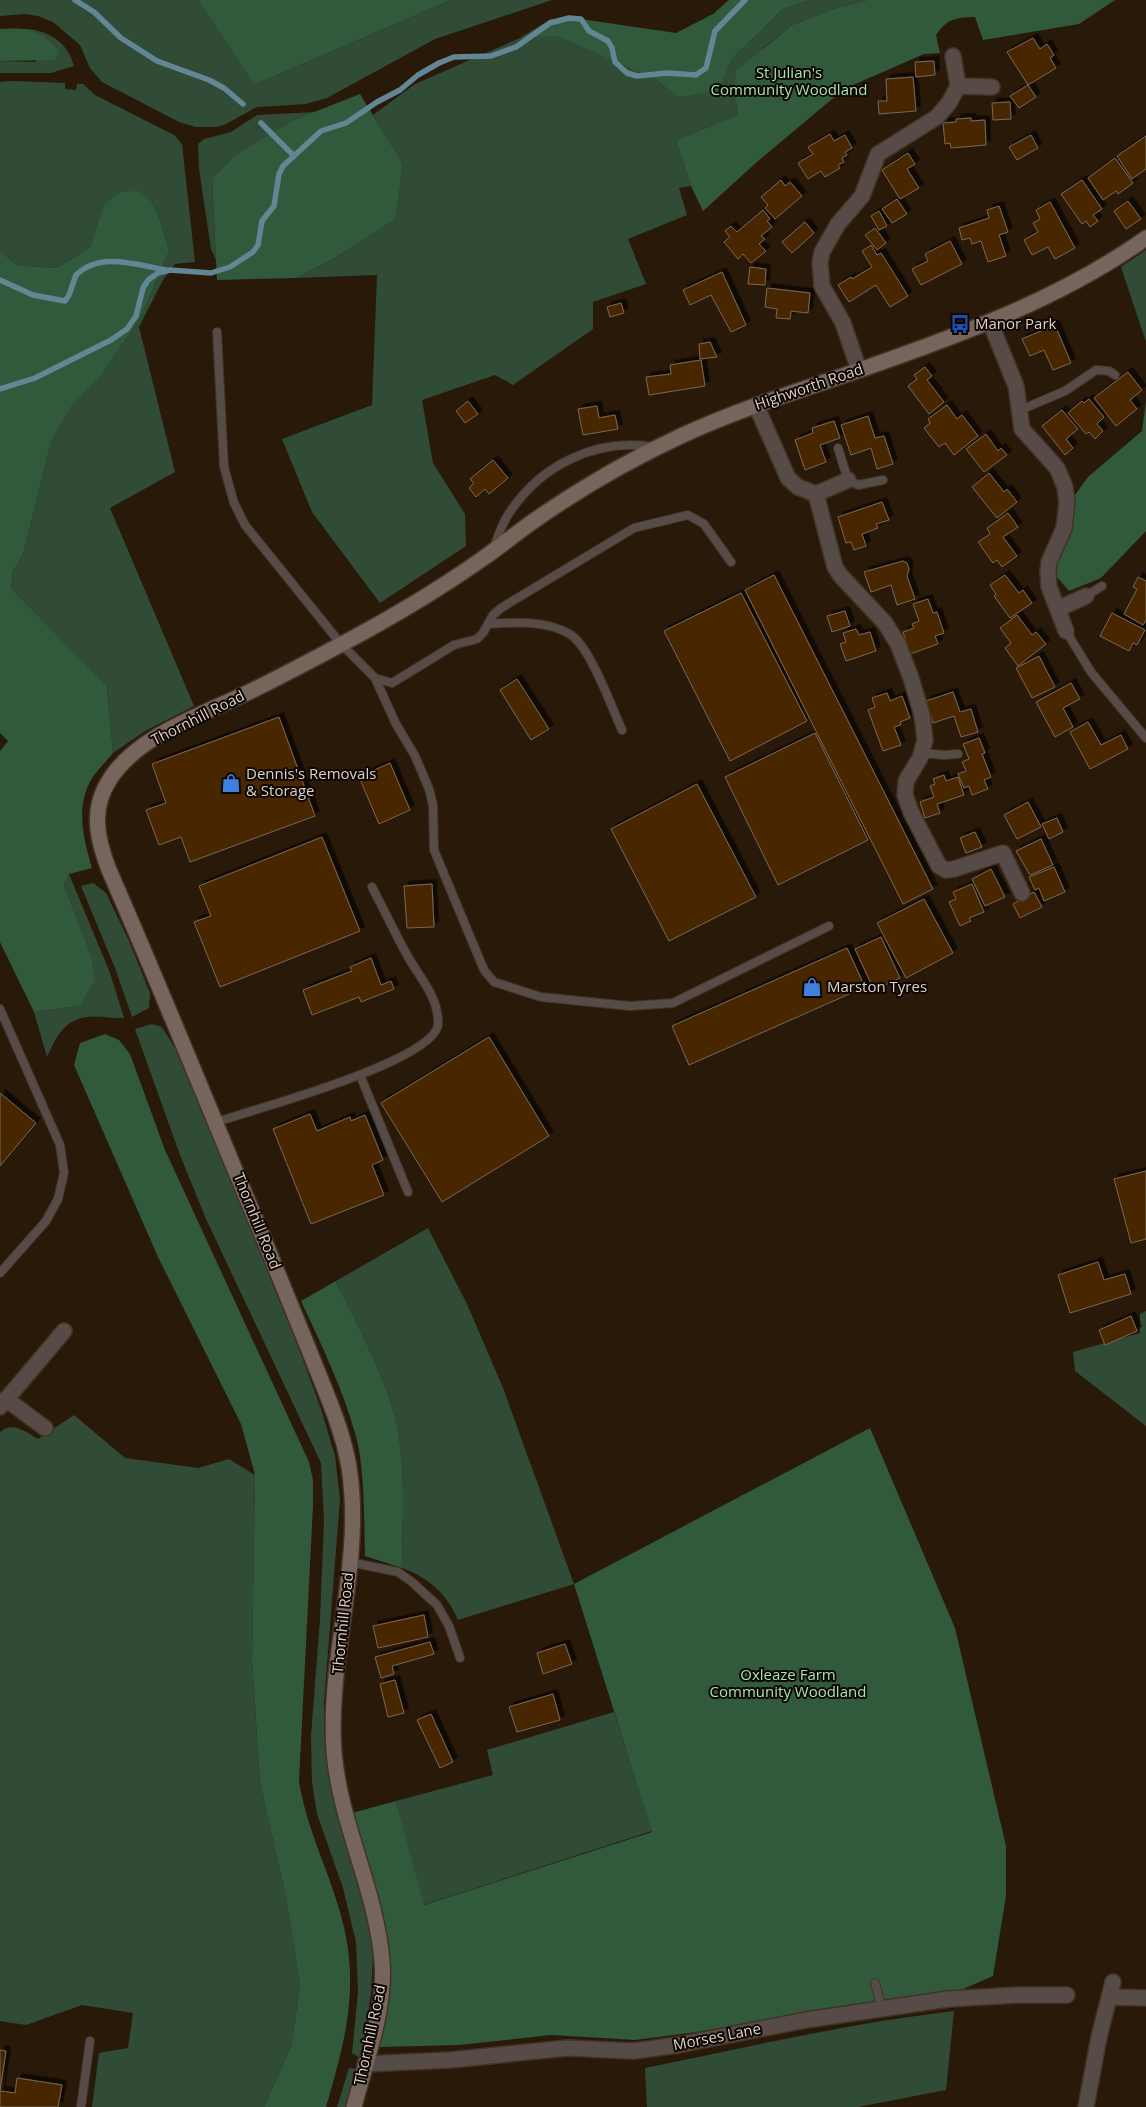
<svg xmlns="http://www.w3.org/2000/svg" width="1146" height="2107" font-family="'Open Sans',sans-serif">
<defs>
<filter id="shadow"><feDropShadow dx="4.5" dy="-4.5" stdDeviation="0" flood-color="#0009"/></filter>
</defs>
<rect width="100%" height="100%" fill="#291909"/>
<g fill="#304c37">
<polygon points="0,0 198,0 254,85 451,0 552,0 435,39 327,98 306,104 257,107 226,124 217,127 196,127 179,122 102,82 90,68 80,45 53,22 38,16 25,14 0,16"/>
<polygon points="810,0 867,0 833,9 792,25 762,49 736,103 738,115 676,140 691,186 679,188 687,215 628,239 646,284 593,302 593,329 513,385 495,375 422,400 433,463 465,514 466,546 380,603 312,512 282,439 372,405 377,275 295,278 330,261 396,219 403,164 373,115 415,84 520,38 558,35 656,80 679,98 717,91 732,59 783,9"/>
<path d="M23 29C47 29 68 42 74 66L51 73H0V61L36 62 37 32Z"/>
<polygon points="14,81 65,83 65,89 76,90 77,84 83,84 95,95 174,135 182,144 195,262 175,264 163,280 139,327 175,472 110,508 194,706 145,731 113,753 107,686 11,588 13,571 23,555 51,442 71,407 102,374 141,317 169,251 160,220 152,202 138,191 103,206 90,247 57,268 17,265 0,251 0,82"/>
<polygon points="315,112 294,120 212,179 216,260 211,249 199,169 198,144 204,139 231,132 257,115"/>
<polygon points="1146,250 1146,342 1121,267"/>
<path d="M69 874 110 973 124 1018C112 1019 99 1015 87 1017 64 1020 56 1037 47 1057L34 1012 79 1006 91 955 64 885Z"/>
<polygon points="93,883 106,893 129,941 150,993 149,1008 132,1017 115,968 81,886"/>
<polygon points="152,1024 162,1027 181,1058 299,1349 321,1409 335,1456 340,1499 324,1702 325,1752 336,1807 371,1933 373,1956 371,1993 362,2052 359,2057 352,2053 358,1992 356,1942 343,1888 317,1814 312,1782 311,1736 320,1619 324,1521 321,1463 206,1219 180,1155 135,1029"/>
<path d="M428 1228 467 1304 503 1388 574 1584 458 1620C448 1595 428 1577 402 1568 402 1518 407 1465 395 1417 382 1369 357 1325 336 1281Z"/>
<polygon points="1146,1311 1146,1426 1075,1371 1073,1352 1140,1333 1140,1314"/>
<path d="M74 1415 125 1458 198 1468 229 1459 255 1475 252 1660 260 1783 285 1893 300 1986 291 2046 264 2107H92L99 2053 128 2048 133 2013 82 2005 26 2025 0 2021V1432C14 1421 25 1432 38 1439Z"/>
<polygon points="614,1712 652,1831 423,1905 396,1801 493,1775 487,1750"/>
<path d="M954 2011 946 2090 858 2107H647L645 2068C748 2047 850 2023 954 2011Z"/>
<polygon points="349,2068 357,2069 348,2107 337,2107"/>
</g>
<g fill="#305a3b">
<polygon points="198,0 451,0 254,85"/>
<polygon points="729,0 810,0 783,9 732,59 718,91 679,98 656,80 558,36 520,38 551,19 574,18 676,33 713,14"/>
<path d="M867 0H1115L1079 24 983 40 975 17C955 18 948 18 936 35L940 53 924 54 844 89 758 161 703 211 691 186 676 140 738 115 734 91 736 71 792 25 833 9Z"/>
<path d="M0 29C30 27 39 29 59 51L55 60 0 61Z"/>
<polygon points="360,94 403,164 396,219 330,261 295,278 217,280 212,179 237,154 294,120"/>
<path d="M139 191 152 202 160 220 169 251 141 317 102 374 71 407 51 442 23 555 13 571 11 588 107 686 113 753C106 762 96 771 91 780 75 808 84 840 92 868L69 874 64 885 91 955 95 980 79 1006 34 1012 0 942V751L8 741 0 733V251L17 265 57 268 90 247 103 206 120 192Z"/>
<polygon points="1146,401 1146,531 1101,578 1069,591 1057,577 1056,564 1072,499 1088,477 1142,431"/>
<path d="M105 1034 119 1040 130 1054 165 1150 309 1462 313 1480V1506L299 1781C306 1827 328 1869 340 1912 361 1984 346 2038 326 2107H264L291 2046 300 1986 285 1893 260 1783 252 1660 255 1475 241 1424 158 1257 74 1065 80 1043Z"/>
<path d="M336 1281C357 1325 382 1369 395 1417 407 1465 402 1518 402 1568L365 1556C364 1521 365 1466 355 1433 342 1387 321 1344 301 1301Z"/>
<polygon points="870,1428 955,1628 1006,1846 1006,1896 993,1976 954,1993 825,2009 697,2032 635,2040 551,2035 459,2045 380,2047 390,1973 352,1813 396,1801 424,1905 652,1832 574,1584"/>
</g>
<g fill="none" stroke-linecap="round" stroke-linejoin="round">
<g stroke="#638694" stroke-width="5.5">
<polyline points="75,0 94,12 121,38 157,61 209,80 224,88 243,104"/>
<polyline points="261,123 294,156"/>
<path d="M0 280 33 295 65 301 69 295 76 275C100 251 137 265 166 270"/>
<polyline points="0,389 35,378 111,340 127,329 136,316 143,288 148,280 158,273 170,270 211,273 230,267 253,252 258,245 262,221 274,206 279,174 283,166 321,131 346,123 377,102 400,90 418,75 439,63 454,57 491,56 516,47 550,23 569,18 581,19 589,31 608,41 612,48 615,62 627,73 637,76 667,73 696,75 706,68 715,31 745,0"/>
</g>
</g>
<g fill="#472700" stroke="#7b6755" filter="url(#shadow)">
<polygon points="1033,38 1040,49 1047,44 1054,55 1050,58 1056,68 1028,85 1007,52"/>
<polygon points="934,61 935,75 916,77 915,62"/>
<polygon points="913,77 916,111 879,114 878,101 887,101 886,79"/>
<polygon points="1028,85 1036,97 1019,108 1010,96"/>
<polygon points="1010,102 1011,119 993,120 992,103"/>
<polygon points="971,118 971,121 985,120 986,145 951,148 950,143 945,144 943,123 956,122 956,119"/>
<polygon points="830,134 834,141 845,135 852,148 845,152 847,155 842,158 844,162 838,165 840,168 825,177 821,171 808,179 798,163 813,154 808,147"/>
<polygon points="1031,135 1038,148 1017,160 1009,147"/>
<polygon points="1146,136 1146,169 1132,179 1117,156"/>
<polygon points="908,153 915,164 907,169 919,188 900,199 882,170"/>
<polygon points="1115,158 1133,183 1118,194 1116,191 1103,200 1088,178"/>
<polygon points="781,180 785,186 790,182 802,196 775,219 765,208 768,205 761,197"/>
<polygon points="1082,180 1102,209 1093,215 1098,221 1090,227 1086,221 1082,224 1061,194"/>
<polygon points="897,199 907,214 892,223 882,209"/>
<polygon points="1128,201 1141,219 1126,229 1114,211"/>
<polygon points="1050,202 1075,248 1055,259 1048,247 1032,255 1024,240 1038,232 1033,223 1040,219 1036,210"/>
<polygon points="999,206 1008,232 999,235 1006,256 988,262 981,241 972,244 970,238 962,240 959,228 989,218 987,210"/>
<polygon points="763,210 770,219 767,221 772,227 761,236 765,239 759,244 766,251 751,263 743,254 738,259 724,242 730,237 725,231 731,226 737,232"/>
<polygon points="879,211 887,226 879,230 871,216"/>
<polygon points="805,222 814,233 792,253 782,242"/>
<polygon points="875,228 886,243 877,250 865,235"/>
<polygon points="950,241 962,264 921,285 912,269 928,261 925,254"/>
<polygon points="871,245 877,255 881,253 908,296 890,307 876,285 849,302 838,285 851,277 852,279 872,267 862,251"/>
<polygon points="750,267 766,269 765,285 748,284"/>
<polygon points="722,272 746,325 731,332 711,295 690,305 683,290"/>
<polygon points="767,288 810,293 808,313 791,311 790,319 776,318 777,309 765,307"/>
<polygon points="621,303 624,313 610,317 607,307"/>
<polygon points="1055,325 1071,363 1053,370 1044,350 1030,356 1022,339"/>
<polygon points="710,342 717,357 700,359 699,344"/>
<polygon points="701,360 705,386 649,395 646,377 671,374 670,365"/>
<polygon points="925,367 932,376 927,380 944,402 929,414 908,386 917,379 914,375"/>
<polygon points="1128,372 1142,390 1130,400 1137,409 1116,426 1094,398"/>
<polygon points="1089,399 1104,417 1097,424 1103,431 1095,439 1089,432 1086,434 1068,413 1082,401 1084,403"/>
<polygon points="468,401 478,414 465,423 456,411"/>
<polygon points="947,405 957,419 962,415 978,436 954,455 945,443 939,447 924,428 930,423 928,419"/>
<polygon points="597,406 599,418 615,415 618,429 583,435 578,409"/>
<polygon points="1062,410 1078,429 1066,439 1073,448 1065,455 1042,426"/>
<polygon points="868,416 875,438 884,436 893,464 877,469 871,448 851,455 841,425"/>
<polygon points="834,421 840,438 820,445 826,462 805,470 795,440 813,433 812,428"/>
<polygon points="986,434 998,451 1001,448 1007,455 984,472 966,449"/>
<polygon points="493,460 508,478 489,494 485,489 476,497 469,488 474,483 470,479"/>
<polygon points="989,473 1004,492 1007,489 1017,502 997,518 972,487"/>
<polygon points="882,502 889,520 876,524 878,528 862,534 866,546 854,550 851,542 846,543 838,517"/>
<polygon points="1008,513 1018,527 1003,537 1017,556 1002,567 997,560 993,563 978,542 990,534 987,528"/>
<polygon points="903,561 907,563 909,569 907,576 915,599 897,605 891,585 871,592 864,572"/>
<polygon points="774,575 933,889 903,904 745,590"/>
<polygon points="1005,575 1019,593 1023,590 1032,603 1010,618 994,596 996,594 990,585"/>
<polygon points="1138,577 1146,581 1146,620 1143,625 1124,614 1137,589 1133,587"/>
<polygon points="741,593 807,721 730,761 664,631"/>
<polygon points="928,599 933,613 937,612 944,633 935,636 938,644 910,654 903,632 914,628 912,624 919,621 913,604"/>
<polygon points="845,611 850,626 832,632 827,616"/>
<polygon points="1112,613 1145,630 1137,645 1133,643 1129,651 1100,636"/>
<polygon points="1017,615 1032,635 1036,632 1046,644 1018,666 1005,648 1011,643 1000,628"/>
<polygon points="856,629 859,635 870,632 876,651 846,661 840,644 846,642 843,633"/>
<polygon points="1039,656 1055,687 1032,698 1016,668"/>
<polygon points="517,679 549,729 531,740 500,690"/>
<polygon points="1071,683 1080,699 1063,708 1073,727 1055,737 1036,702"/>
<polygon points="953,692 960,712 971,709 978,732 961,737 954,716 933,723 926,701"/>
<polygon points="887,693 890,701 902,696 910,718 900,722 901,725 894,727 901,745 883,751 868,710 875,707 872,698"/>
<polygon points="279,717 315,816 190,862 181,837 159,845 146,810 166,803 152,764"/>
<polygon points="1088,722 1101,745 1121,735 1128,749 1090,769 1070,732"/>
<polygon points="815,733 868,840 778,885 725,777"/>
<polygon points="979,738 985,753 982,754 991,777 984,780 988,789 972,795 969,786 964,788 958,774 966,771 962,762 969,759 963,744"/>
<polygon points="390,763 410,810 379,824 359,777"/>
<polygon points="944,775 946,781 958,777 964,795 937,804 940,813 925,818 920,802 934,797 930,786 935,784 933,779"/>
<polygon points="697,784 756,897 669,941 611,829"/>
<polygon points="1028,802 1041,827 1017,839 1004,815"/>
<polygon points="1057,818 1063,832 1049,839 1042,824"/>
<polygon points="975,832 982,847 966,853 960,838"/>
<polygon points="322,837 360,931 220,987 194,922 211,916 199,886"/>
<polygon points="1041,839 1053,865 1030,875 1016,851"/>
<polygon points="1054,867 1065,892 1044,901 1039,888 1035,890 1029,877"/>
<polygon points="991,869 1005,897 985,906 972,879"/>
<polygon points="432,884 434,927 407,928 404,886"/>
<polygon points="972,884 984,912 969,918 971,921 960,926 949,902 956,899 953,892"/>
<polygon points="1034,892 1042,907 1020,918 1013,904"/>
<polygon points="924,899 953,953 906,978 877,923"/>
<polygon points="881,937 900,978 874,990 855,949"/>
<polygon points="847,948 865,987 689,1065 672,1026"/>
<polygon points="371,958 381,985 391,981 394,989 361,1002 359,997 312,1015 303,990 352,971 350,967"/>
<polygon points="489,1037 549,1136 442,1202 381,1103"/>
<polygon points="0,1093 36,1123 0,1166"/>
<polygon points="310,1114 317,1131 350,1117 351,1121 365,1115 383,1160 372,1165 384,1195 311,1224 273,1129"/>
<polygon points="1146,1171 1146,1239 1131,1243 1114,1179"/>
<polygon points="1098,1262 1104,1280 1125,1274 1131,1294 1070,1313 1058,1275"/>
<polygon points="1131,1316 1137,1331 1105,1345 1099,1330"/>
<polygon points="424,1615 428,1637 378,1648 373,1626"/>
<polygon points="430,1642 434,1654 392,1666 394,1674 381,1678 375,1657"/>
<polygon points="565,1644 572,1664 543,1674 537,1653"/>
<polygon points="395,1680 404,1713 388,1717 380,1684"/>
<polygon points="553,1694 560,1720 517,1732 509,1707"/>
<polygon points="431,1714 453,1762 440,1768 417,1720"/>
<polygon points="0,2050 6,2051 0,2091 15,2093 17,2078 62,2085 58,2107 0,2107"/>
</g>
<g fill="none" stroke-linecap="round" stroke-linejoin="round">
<g stroke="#423324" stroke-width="10">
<g id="lane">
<polyline points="217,332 224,467 234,503 245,525 341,644 375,678 392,683 454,645 477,639 483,633 493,615 501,608 634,528 688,515 704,524 731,562"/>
<polyline points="1018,411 1065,391 1096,370 1109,371 1115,375"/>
<polyline points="838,448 848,480 858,485 883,480"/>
<path d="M494 547C498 536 502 524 508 515 539 466 596 437 654 447"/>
<polyline points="1086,596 1102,586"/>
<path d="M488 624C515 622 548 620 571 635 590 647 612 708 622 730"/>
<polyline points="1066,631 1091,672 1146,738"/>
<polyline points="375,678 396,724 415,756 429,789 433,805 434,850 484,970 494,982 541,997 630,1006 673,1003 829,926"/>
<polyline points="922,753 944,755 958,754"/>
<polyline points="0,1009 60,1145 64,1173 58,1199 46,1221 0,1273"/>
<polyline points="360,1075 408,1192"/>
<path d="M216 1122C252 1110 436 1061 438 1024 439 997 419 977 407 955 395 933 384 910 372 887"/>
<polyline points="350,1562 398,1572 412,1582 437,1605 449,1626 460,1658"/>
<polyline points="875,1983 882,2009"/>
<polyline points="81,2107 90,2041"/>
</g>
</g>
<g stroke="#423324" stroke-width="18">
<g id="street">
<polyline points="958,86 992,87"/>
<polyline points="990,322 1016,386 1022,429 1057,468 1065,487 1067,502 1064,528 1049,562 1048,572 1049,587 1066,631"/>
<polyline points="859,370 843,323 822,286 820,263 822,252 838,224 862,196 878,154 937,117 949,103 958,86 953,56"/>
<polyline points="756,405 788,478 798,487 816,494 835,567 840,575 885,623 898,644 911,678 922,715 925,740 920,758 906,781 905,795 911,812 939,866 946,870 954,869 1003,853 1022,893"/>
<polyline points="816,494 848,480"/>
<polyline points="1058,609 1086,596"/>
<polyline points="6,1399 45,1428"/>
<polyline points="0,1407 64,1331"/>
<polyline points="1109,1997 1146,1998"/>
<polyline points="365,2064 450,2060 567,2048 634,2051 678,2045 806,2020 948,1999 1018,1995 1067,1995"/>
<polyline points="1086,2107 1099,2037 1113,1982"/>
</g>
</g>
<g stroke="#423324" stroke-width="18">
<path id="secondary" d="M354 2107C366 2060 386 2009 382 1961 376 1889 340 1824 334 1752 327 1657 364 1562 349 1467 342 1426 324 1389 309 1350 294 1314 280 1278 265 1242 213 1118 163 993 109 870 97 839 90 809 110 779 138 735 204 714 249 692 280 677 310 661 340 645 389 619 437 591 482 559 498 548 513 536 528 525 577 490 629 460 683 435 739 409 798 391 857 371 957 336 1059 300 1146 238"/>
</g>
<use href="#lane" stroke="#564b46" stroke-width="8"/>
<use href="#street" stroke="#564b46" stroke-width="15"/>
<use href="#secondary" stroke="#75655c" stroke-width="15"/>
</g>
<defs>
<g id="bus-bare" transform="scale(1.5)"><path d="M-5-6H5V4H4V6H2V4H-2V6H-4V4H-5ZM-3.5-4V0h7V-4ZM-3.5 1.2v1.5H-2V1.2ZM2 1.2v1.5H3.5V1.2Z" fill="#1a4fb4" stroke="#0d0602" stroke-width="2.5" paint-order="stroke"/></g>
<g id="shop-bare" transform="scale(1.5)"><path d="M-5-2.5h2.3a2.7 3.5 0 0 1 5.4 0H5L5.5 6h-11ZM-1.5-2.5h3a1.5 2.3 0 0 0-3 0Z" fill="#3f7fe0" stroke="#0d0602" stroke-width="2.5" paint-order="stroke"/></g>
</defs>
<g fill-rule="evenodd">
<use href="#bus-bare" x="960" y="324"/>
<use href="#shop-bare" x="231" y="783"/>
<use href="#shop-bare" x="812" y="987"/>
</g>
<g text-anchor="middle" stroke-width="4" stroke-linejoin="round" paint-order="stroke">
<g font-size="15" fill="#a2e5b1" stroke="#0d0602">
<text x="789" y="78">St Julian's<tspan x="789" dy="17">Community Woodland</tspan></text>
<text x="788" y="1680">Oxleaze Farm<tspan x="788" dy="17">Community Woodland</tspan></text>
</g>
<g font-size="15" fill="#ddd2c8" stroke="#0d0602" text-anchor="start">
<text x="975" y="329">Manor Park</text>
<text x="246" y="779">Dennis's Removals<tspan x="246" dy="17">&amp; Storage</tspan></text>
<text x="827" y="992">Marston Tyres</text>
</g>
<g font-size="15" fill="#ddd2c8" stroke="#0d0602">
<text transform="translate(809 387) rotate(-19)" y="5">Highworth Road</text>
<text transform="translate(198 718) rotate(-27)" y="5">Thornhill Road</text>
<text transform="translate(257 1221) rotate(68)" y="5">Thornhill Road</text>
<text transform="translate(343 1623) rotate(-84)" y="5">Thornhill Road</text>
<text transform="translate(370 2035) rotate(-78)" y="5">Thornhill Road</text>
<text transform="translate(717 2037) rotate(-11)" y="5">Morses Lane</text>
</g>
</g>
</svg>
